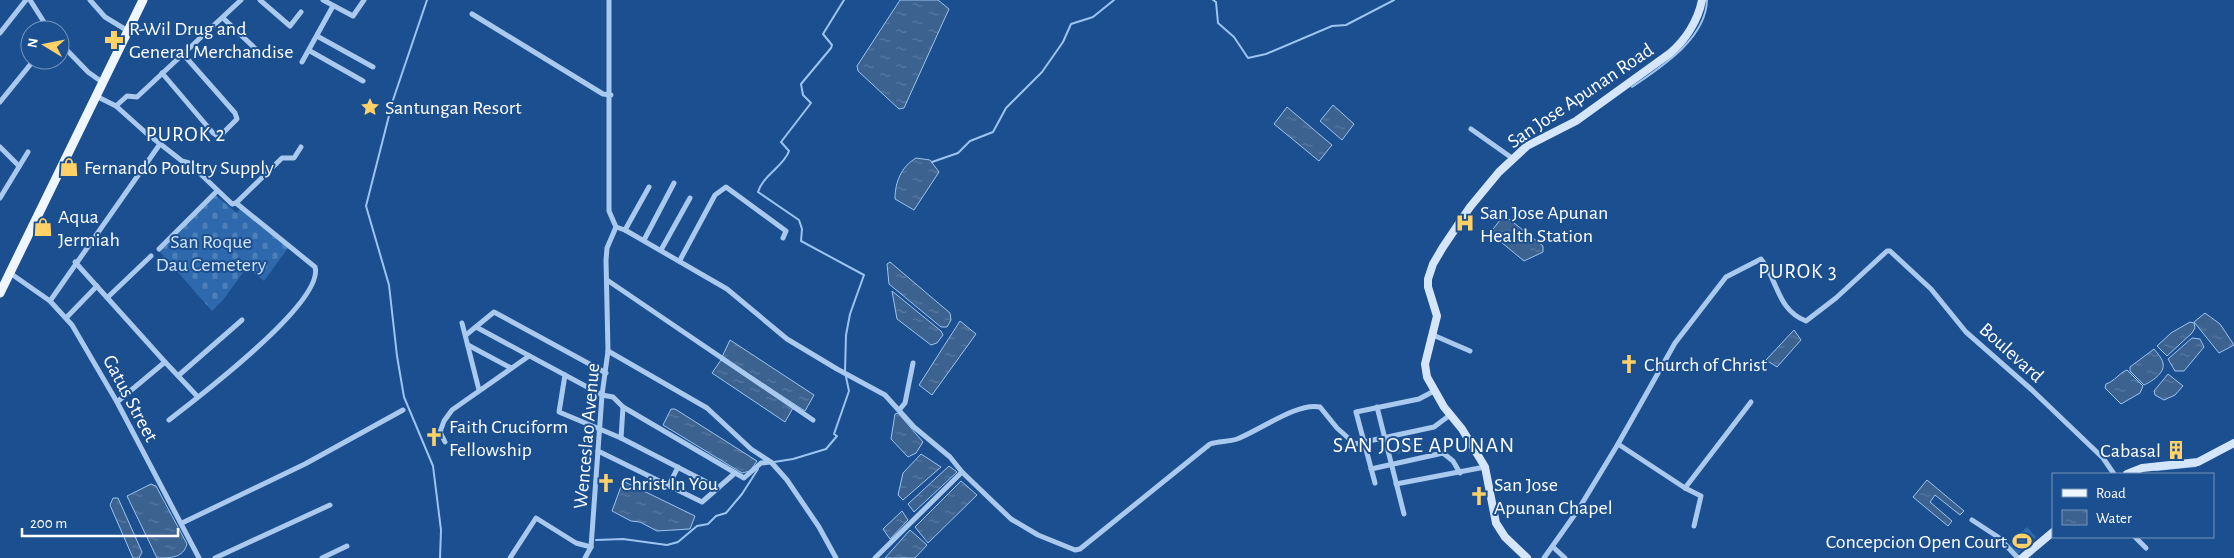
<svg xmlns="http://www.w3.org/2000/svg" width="2234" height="558" font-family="'Alegreya Sans',sans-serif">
<defs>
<pattern id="cemetery-stones" width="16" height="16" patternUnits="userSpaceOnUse" patternTransform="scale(1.25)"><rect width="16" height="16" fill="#2e69ad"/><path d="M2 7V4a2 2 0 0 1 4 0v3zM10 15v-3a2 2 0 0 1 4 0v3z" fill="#4d80b9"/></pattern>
<pattern id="water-ripples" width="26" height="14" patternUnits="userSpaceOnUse" patternTransform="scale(1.25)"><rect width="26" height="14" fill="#3c6290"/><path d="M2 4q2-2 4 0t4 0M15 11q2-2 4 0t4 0" fill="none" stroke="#597aa1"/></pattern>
</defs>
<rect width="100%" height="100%" fill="#1b4f8f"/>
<polygon fill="url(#cemetery-stones)" points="215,195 237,213 240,209 288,248 264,281 247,267 223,300 212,311 159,251"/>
<g fill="#2e69ad">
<polygon points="1417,437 1419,449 1397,454 1394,442"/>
<polygon points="2027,527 2036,537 2017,555 2008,545"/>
</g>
<g fill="url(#water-ripples)" stroke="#9cc4f0">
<polygon points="900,0 938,0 949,9 904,108 899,109 858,71 857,66"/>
<polygon points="1333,105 1354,124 1342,140 1320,121"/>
<polygon points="1287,107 1332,145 1319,161 1274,124"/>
<path d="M916 158 930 160 939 172 914 210 895 199C895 182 901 167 916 158Z"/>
<polygon points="1504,215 1543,246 1543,252 1524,261 1490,233"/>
<polygon points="890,262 950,313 951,320 947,327 941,327 889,284 887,264"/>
<polygon points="892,291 941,331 943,335 937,343 931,345 897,319"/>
<polygon points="2205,313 2220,324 2234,345 2219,353 2194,322"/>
<polygon points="960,321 976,334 932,395 919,385"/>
<polygon points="2190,322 2194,323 2195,328 2192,333 2167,356 2157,346 2171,333"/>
<polygon points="1794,330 1801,340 1777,367 1766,360"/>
<polygon points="2192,338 2200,339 2204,347 2184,371 2175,371 2168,359"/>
<polygon points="730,340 814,395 805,411 722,357"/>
<path d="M2154 349C2157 353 2163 359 2163 364 2165 373 2151 382 2144 385L2130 371V367Z"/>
<polygon points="721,360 793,408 785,422 712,373"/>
<path d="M2127 370 2143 386 2140 393 2121 404 2105 388 2106 384C2115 381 2119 373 2127 370Z"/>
<polygon points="2168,374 2183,386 2175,395 2164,400 2155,395 2154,391"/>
<polygon points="671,409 675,409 757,461 750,471 742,473 663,425"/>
<polygon points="898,413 923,442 916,453 908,457 891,439 895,414"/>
<polygon points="921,454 941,467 903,500 898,495 903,473"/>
<polygon points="949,466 957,472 914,512 908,504"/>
<polygon points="1927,480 1964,511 1960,515 1935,495 1930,502 1952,521 1948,526 1913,497"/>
<polygon points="623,481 695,516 690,529 657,531 640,522 631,521 612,511"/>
<polygon points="961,481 977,495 928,543 915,527"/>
<path d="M151 484 156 486 187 544C183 558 171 558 157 558L127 496Z"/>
<polygon points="113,498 118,498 142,552 139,558 133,558 110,505"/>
<polygon points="902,511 908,520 890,539 883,529"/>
<polygon points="910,530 927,545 915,558 885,558"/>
</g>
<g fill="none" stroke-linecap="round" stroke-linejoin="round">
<g stroke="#9cc4f0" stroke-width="2">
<polyline points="427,0 393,100 366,206 389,285 397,356 404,397 433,466 441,530 440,558"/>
<polyline points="1213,0 1216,2 1218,23 1234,37 1248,58 1266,54 1332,26 1346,25 1394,0"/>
<path d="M1632 87C1661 67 1706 39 1707 0"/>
<polyline points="932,162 958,153 970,141 993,132 1006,108 1042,72 1063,42 1071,24 1093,17 1114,0"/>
<path d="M774 462 793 459 826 449 837 436 834 434 849 391 845 372 846 335 850 314 864 275 801 241 802 229 799 220 758 192C763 175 784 166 789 151L781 142 811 103 803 95 801 84 831 48 832 45 823 34 844 0"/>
<polyline points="2156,470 2196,466"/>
<polyline points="596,540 623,539 667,545 678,542 697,526 708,524 716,516 726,513 742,494 758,469"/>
</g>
<g stroke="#a9c9ee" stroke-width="5">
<polyline points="30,0 49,30"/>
<polyline points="90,0 105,17 128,31"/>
<polyline points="260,0 290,26 301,12"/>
<polyline points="323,0 353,16 364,0"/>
<path d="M609 0V211L616 227 625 230 727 289 787 339 837 369 885 395 914 427 950 457 962 472 1011 519 1038 535 1075 550 1080 549 1210 444C1219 441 1228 442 1237 439 1259 431 1297 402 1320 407L1337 428 1355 444 1434 427 1450 415"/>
<polyline points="472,14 603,94 611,95"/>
<polyline points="223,18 261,54"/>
<polyline points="0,33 26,0"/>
<polyline points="317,36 373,67"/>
<polyline points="60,43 88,72 102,82"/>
<polyline points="310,51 363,81"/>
<polyline points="302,62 333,6"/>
<polyline points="162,73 213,133 219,137 237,119 235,113 183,54"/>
<polyline points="96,96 116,106 145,132 182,161 189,163 232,204 236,203 282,158 294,158 301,147"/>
<polyline points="0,102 34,60"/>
<polyline points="116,106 127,96 137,97 241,0"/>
<polyline points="1471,129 1512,158"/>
<polyline points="0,147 19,166"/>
<polyline points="0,198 28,152"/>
<polyline points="625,230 649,187"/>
<polyline points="644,240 674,183"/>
<polyline points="159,249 217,191"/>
<polyline points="661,250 690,198"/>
<polyline points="680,260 715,195 726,187 786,231 783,238"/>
<polyline points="75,262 165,362 117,402"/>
<polyline points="10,273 50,301 72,325 117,402 199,558"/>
<polyline points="607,280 813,420"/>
<polyline points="108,297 151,256"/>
<polyline points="50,301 160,144"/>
<polyline points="66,318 97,286"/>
<polyline points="462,323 479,390"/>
<polyline points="476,327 602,395 613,397 623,407 744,478 761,463 770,462"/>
<polyline points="466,335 494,312 606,373"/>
<polyline points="1433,335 1470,351"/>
<polyline points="468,345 511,368"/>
<polyline points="608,351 707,408 751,449 771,462 787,480 819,527 836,558"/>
<polyline points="165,362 198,397"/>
<polyline points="179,375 242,320"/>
<polyline points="565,375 559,412 621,438 718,488"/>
<polyline points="1377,407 1404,514"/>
<polyline points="900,409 905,403 913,363"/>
<path d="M169 420C197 398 325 302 315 267L236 203"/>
<polyline points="621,438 623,407"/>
<polyline points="445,442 440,432 444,421 452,410 529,356"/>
<polyline points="1618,444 1685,488 1701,496 1694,526"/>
<polyline points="598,451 702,502 735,473"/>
<polyline points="1371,469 1443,453 1453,461 1460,473"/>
<polyline points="1375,483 1356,412 1419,399 1434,391"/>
<polyline points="1396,484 1485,467"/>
<polyline points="669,485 678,467"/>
<polyline points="1685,488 1751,402"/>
<polyline points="1972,520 1998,537 2018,558"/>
<polyline points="182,523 305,464 403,410"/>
<polyline points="2135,537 2146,548"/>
<polyline points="1553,547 1565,558"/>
<polyline points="215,558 330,505"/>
<polyline points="322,558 347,546"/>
<polyline points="510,558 536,518 576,543 591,547"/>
<polyline points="585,558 591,547 602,395 608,351 606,260 607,248 616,227"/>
<polyline points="875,558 962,472"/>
<path d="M1544 558 1578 510 1618 444 1675 343 1726 277 1761 259C1778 280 1777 310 1806 321L1836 298 1887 251H1890L1931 289 1966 332 2032 390 2103 458 2114 474"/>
</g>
<g stroke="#d6e6fa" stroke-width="8">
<polyline points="2127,474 2142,468 2198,462 2234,443"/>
<path d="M1527 558 1505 537 1496 523 1485 467 1462 429 1444 407 1427 377 1425 364 1437 316 1428 287V279L1433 264 1443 247 1470 207 1499 172 1527 146 1576 121 1669 54C1685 41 1698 21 1702 0"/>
<polyline points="2022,558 2053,532"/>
</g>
<polyline stroke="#f0f6ff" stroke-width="9" points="0,293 143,0"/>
</g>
<defs>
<g id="pharmacy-bare" transform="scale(1.5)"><path d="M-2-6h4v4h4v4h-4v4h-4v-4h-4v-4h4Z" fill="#ffd166" stroke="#1b4f8f" stroke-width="2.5" paint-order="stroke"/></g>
<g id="sight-bare" transform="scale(1.5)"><path d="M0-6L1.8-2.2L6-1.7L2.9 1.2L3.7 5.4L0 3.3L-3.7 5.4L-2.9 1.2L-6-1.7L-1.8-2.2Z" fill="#ffd166" stroke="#1b4f8f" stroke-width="2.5" paint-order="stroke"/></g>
<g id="shop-bare" transform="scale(1.5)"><path d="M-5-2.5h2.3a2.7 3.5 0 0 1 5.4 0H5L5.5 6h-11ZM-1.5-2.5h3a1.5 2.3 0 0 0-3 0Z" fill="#ffd166" stroke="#1b4f8f" stroke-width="2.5" paint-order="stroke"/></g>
<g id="hospital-bare" transform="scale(1.5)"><path d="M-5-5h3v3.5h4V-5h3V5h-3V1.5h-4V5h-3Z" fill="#ffd166" stroke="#1b4f8f" stroke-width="2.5" paint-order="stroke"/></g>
<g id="church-bare" transform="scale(1.5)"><path d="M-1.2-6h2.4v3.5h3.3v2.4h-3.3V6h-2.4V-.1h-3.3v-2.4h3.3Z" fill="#ffd166" stroke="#1b4f8f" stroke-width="2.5" paint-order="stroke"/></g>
<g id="building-bare" transform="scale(1.5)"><path d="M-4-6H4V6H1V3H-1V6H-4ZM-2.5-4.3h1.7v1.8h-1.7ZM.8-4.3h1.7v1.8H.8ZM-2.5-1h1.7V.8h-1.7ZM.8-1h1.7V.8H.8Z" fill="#ffd166" stroke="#1b4f8f" stroke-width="2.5" paint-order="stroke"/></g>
<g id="stadium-bare" transform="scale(1.5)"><path d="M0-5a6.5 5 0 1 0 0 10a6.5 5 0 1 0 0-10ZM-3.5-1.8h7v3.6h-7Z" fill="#ffd166" stroke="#1b4f8f" stroke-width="2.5" paint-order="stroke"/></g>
</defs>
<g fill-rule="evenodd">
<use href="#pharmacy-bare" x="114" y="40"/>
<use href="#sight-bare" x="370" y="107"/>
<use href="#shop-bare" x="69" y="167"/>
<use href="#hospital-bare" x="1465" y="223"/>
<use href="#shop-bare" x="43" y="227"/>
<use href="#church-bare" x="1629" y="364"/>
<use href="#church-bare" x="434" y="437"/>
<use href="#building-bare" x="2176" y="450"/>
<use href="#church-bare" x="606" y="483"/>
<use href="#church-bare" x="1479" y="496"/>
<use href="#stadium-bare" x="2022" y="541"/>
</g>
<g text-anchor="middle" stroke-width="4" stroke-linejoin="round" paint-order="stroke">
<g font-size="20" fill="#fff" stroke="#1b4f8f" text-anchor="start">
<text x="129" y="35">R-Wil Drug and<tspan x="129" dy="23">General Merchandise</tspan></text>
<text x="385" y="114">Santungan Resort</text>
<text x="84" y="174">Fernando Poultry Supply</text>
<text x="1480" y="219">San Jose Apunan<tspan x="1480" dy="23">Health Station</tspan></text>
<text x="58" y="223">Aqua<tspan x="58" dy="23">Jermiah</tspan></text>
<text x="1644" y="371">Church of Christ</text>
<text x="449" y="433">Faith Cruciform<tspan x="449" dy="23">Fellowship</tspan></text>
<text x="2161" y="457" text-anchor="end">Cabasal</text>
<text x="621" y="490">Christ In You</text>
<text x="1494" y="491">San Jose<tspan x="1494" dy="23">Apunan Chapel</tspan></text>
<text x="2007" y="548" text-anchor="end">Concepcion Open Court</text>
</g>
<g font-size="20" fill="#fff" stroke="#1b4f8f">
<text transform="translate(1580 95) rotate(-34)" y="7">San Jose Apunan Road</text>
<text transform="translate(2012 352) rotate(42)" y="7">Boulevard</text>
<text transform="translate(131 398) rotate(62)" y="7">Gatus Street</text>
<text transform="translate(586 436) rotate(-85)" y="7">Wenceslao Avenue</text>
</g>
<g font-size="20" fill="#cfe3fa" stroke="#1b4f8f">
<text x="211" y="248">San Roque<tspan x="211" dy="23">Dau Cemetery</tspan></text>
</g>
<g font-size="21" letter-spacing="1" fill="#fff" stroke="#1b4f8f">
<text x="186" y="141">PUROK 2</text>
<text x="1798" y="278">PUROK 3</text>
</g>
<g font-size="22" letter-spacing="1" fill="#fff" stroke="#1b4f8f">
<text x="1424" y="452">SAN JOSE APUNAN</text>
</g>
</g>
<rect x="2052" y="473" width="162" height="65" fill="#1b4f8f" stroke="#7695bc"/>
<rect x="2062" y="489" width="25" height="8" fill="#f0f6ff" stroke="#7695bc"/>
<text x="2096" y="498" font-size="15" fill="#ffffff">Road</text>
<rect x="2062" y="510" width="25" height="15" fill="url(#water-ripples)" stroke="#7695bc"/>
<text x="2096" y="523" font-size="15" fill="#ffffff">Water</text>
<g transform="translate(45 45) rotate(280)"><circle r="24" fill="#1b4f8f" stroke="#7695bc"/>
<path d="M0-4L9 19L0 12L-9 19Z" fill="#ffd166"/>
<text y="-8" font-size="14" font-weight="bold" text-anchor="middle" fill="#ffffff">N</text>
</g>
<path d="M22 528v8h156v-8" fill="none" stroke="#ffffff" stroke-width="2.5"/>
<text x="30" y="528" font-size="15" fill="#ffffff" stroke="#1b4f8f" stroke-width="4" paint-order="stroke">200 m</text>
</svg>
